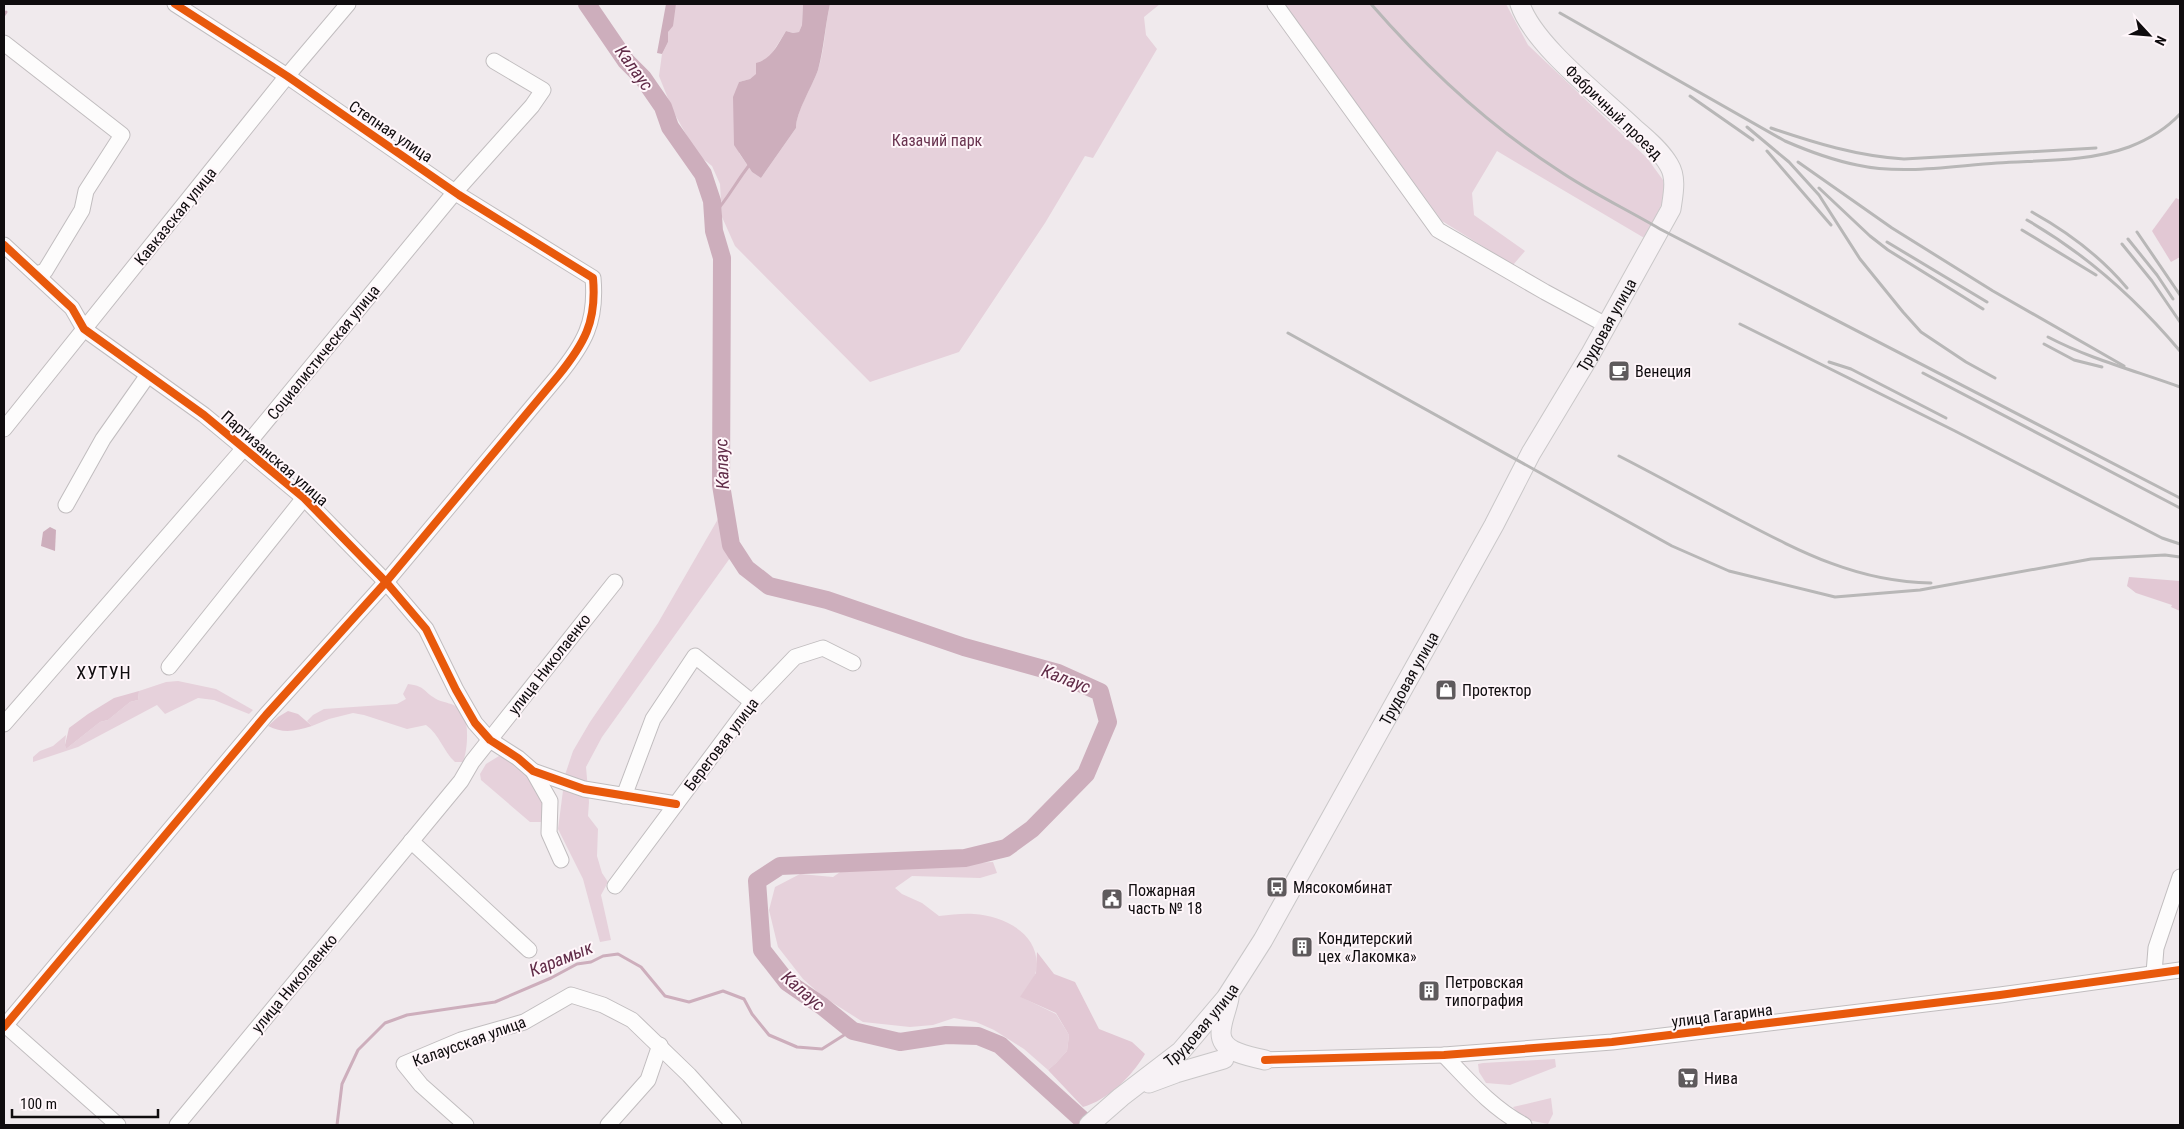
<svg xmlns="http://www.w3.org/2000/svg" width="2184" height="1129" font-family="'Roboto Condensed',sans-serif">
<rect width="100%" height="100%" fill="#f0eaed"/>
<g fill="#e6d1db">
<path d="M676 4H803L802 25 799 32 793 33 786 31 771 55 763 61 757 74 750 79 739 82 737 89 739 153 752 172 761 178 796 128C796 111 812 87 818 70 825 48 825 25 830 4H1160L1144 17 1146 35 1157 49 1093 158 1085 156 1045 223 959 352 870 382 735 246 722 217 720 184 712 166 697 154 673 111 659 76 662 54 668 42V32Z"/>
<polygon points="1284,4 1506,4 1528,45 1647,158 1663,180 1666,194 1646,239 1497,151 1472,193 1474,215 1525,251 1513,265 1442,221"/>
<polygon points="718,519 730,558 602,737 586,767 589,802 588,816 598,829 597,856 602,873 608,882 601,895 611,940 600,942 583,879 558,829 565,775 573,751 590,722 658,623"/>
<polygon points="178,681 216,689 253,710 249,714 214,700 198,698 165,714 157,705 78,747 33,762 33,757 40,751 53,746 66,735 65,744 66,749 100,722 108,720 130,702 138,700 139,691 166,682"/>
<path d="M408 684C426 686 423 692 438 700 445 703 453 703 460 709 470 719 468 750 463 762H455C443 751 440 735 426 725L407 729 364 715 353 713 329 719 312 726 307 721 313 715 324 709 397 704 406 699 403 694Z"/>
<path d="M499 756C514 758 537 783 542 799 544 805 542 815 541 822H530L481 780 480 774 486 764Z"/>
<path d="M993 862 997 873 980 878 912 876 895 888 902 894 922 903 939 916C951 915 963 913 974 914 1005 916 1042 935 1036 971 1035 979 1025 990 1021 997L1056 1014 1069 1035 1067 1051 1056 1063 1048 1070 1024 1049 994 1030 976 1022 954 1018 933 1025 910 1027 863 1022 822 996 803 979 778 947 769 910 775 887 800 874 833 877 843 870Z"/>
<polygon points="1555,1059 1556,1067 1510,1085 1486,1083 1479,1072 1478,1064 1483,1063"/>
<polygon points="1551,1098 1553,1114 1548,1124 1523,1119 1513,1107"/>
</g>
<g fill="#e2c8d4">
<polygon points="2176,198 2180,200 2180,257 2171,262 2152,231"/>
<polygon points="2129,577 2180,581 2180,611 2171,607 2172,605 2136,593 2127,586"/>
<polygon points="139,691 138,700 130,702 108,720 100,722 66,749 65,745 69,728 88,714 114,698"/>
<path d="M288 711 298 714 312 726C295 731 284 734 268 726L278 717Z"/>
<path d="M1037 952 1054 974 1075 982 1099 1029 1132 1042 1145 1054C1132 1076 1108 1100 1083 1107L1048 1070 1056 1063 1067 1051 1069 1035 1056 1013 1020 997 1036 973Z"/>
</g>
<g fill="#cdaebc">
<polygon points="666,4 676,4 673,26 668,32 668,42 662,54 657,53"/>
<path d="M803 4H830C825 26 824 48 818 70 812 87 796 112 796 128L761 178 752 172 734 145 733 97 739 82 750 79 756 74V63C772 59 778 44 786 31L793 33 799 32 802 25Z"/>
<polygon points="50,527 56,530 55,551 41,546 43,532"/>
</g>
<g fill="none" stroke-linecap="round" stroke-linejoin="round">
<g stroke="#cdaebc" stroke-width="3">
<polyline points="4,15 6,12"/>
<path d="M713 215C728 199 737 180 751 163"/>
<polyline points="337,1125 342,1084 358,1050 385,1023 407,1015 495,1002 551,978 577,964 591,962 603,956 618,954 641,967 665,996 689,1002 723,991 744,999 752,1014 769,1035 797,1047 822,1049 852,1030"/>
</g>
<polyline stroke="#cdaebc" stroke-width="18" points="587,4 626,61 643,78 663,107 670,127 703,174 712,201 714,231 722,258 721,485 731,545 746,568 769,586 827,600 964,647 1058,673 1100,692 1108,722 1086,774 1032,829 1006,848 965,858 780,866 757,881 762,950 787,982 822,1006 853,1031 900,1042 946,1035 978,1036 1000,1045 1088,1125"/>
<g stroke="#c1bdbf" stroke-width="17">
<g id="minor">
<polyline points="1275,4 1438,230 1545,292 1606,325"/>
<polyline points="4,43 122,135 86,191 82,210 45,271 36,274"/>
<polyline points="4,245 72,308 84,329 204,415 304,498 386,582 426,629 456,690 475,723 490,740 518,758 533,771 584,789 676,804"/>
<polyline points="4,429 287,76 348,4"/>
<polyline points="66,505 103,439 148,375"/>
<polyline points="169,667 304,498"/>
<polyline points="4,724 245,447 455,192 532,106 543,90 494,61"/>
<polyline points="533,771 550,801 549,833 561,860"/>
<polyline points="624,796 653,719 695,656 752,702"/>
<polyline points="411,841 529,950"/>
<polyline points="615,886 752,702 795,657 823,648 853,663"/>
<polyline points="2154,973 2156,948 2180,877"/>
<polyline points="4,1024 118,1125"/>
<path d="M4 1027 266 715 386 582 558 376C584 344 597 322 593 278L459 195 287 76 175 4"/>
<path d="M1444 1055C1469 1081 1492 1108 1524 1125"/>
<polyline points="1265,1060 1444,1055 1612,1042 2000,995 2180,970"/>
<polyline points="177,1125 461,781 472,762 615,582"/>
<polyline points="466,1125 421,1085 404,1064 461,1040 524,1022 571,995 603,1005 632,1020 689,1075 734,1125"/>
<polyline points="608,1125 648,1080 660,1045"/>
</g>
</g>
<g stroke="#c9c7c8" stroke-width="21">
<g id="major">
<path d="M1229 998C1227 1009 1221 1022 1221 1033 1221 1053 1250 1056 1265 1060"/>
<polyline points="1149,1083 1176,1073 1224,1059"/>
<path id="s1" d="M1089 1125 1121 1097 1181 1051 1226 998 1263 940 1494 525 1531 453 1590 355 1671 209C1673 195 1677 178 1669 165 1661 151 1647 139 1635 129 1603 98 1533 45 1520 4"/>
</g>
</g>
<use href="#minor" stroke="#fdfcfc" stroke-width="15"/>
<use href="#major" stroke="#f7f2f5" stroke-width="19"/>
<g stroke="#b8b7b7" stroke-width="3">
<path d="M1371 4C1425 66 1488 125 1558 170 1590 192 1626 209 1660 229L2180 498"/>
<path d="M1560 13 1785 141C1808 151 1832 160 1857 165 1902 175 1952 166 1997 163 2040 160 2088 162 2129 147 2147 140 2167 128 2180 114"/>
<polyline points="1690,96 1753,140"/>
<polyline points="1747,127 1789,162 1819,195 1860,259 1903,312 1921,332 1966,362 1995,378"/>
<path d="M1771 128C1815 143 1857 156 1904 159L2096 148"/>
<polyline points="1767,151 1831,225"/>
<polyline points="1798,162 1892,228 1993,291 2124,366"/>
<polyline points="1819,188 1870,236 1888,250 1983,309"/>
<path d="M2032 212C2068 232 2101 257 2127 288"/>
<path d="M2027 220C2086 254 2137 300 2180 351"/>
<polyline points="2022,230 2096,275"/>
<polyline points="2137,232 2180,295"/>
<polyline points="2128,239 2157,275 2173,299"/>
<polyline points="1887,242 1987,302"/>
<polyline points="2122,244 2152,281 2180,322"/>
<polyline points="1740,324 1955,431 2162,538 2180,544"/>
<polyline points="1288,333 1672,546 1729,571 1835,597 1920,590 2091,559 2165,555 2180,557"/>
<path d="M2048 337C2090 359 2136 371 2180 387"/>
<polyline points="2044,344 2074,360 2102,367"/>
<polyline points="1829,362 1851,369 1946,418"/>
<polyline points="1923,373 2180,508"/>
<path d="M1619 456C1658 476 1696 497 1734 517 1799 551 1856 582 1931 583"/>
</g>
<g stroke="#fff6fa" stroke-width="11">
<g id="cycleway">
<polyline points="4,245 72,308 84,329 204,415 304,498 386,582 426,629 456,690 475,723 490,740 518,758 533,771 584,789 676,804"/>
<path d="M4 1027 266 715 386 582 558 376C584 344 597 322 593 278L459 195 287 76 175 4"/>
<polyline points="1265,1060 1444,1055 1612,1042 2000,995 2180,970"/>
</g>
</g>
<use href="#cycleway" stroke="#e8590c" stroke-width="8"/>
</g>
<defs>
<g id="cafe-square" transform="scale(1.125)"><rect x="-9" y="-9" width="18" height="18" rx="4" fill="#5e5a5c" stroke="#fff6fa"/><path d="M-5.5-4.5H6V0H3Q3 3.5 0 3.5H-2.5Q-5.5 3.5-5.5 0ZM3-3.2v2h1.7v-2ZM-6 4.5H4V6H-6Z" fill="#fff"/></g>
<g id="shop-square" transform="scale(1.125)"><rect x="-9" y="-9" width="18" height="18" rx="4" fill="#5e5a5c" stroke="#fff6fa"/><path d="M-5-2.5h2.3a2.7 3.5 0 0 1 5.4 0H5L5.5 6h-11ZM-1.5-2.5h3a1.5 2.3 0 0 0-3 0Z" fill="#fff"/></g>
<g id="bus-square" transform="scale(1.125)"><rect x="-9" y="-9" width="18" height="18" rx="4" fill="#5e5a5c" stroke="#fff6fa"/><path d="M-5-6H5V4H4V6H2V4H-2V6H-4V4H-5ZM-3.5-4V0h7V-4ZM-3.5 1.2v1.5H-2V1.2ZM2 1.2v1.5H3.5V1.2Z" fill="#fff"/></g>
<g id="civic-square" transform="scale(1.125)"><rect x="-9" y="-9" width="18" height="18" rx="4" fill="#5e5a5c" stroke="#fff6fa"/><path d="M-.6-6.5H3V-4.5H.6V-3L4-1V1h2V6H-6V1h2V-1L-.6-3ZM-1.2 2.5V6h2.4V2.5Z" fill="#fff"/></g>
<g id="building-square" transform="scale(1.125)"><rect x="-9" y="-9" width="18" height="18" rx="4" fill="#5e5a5c" stroke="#fff6fa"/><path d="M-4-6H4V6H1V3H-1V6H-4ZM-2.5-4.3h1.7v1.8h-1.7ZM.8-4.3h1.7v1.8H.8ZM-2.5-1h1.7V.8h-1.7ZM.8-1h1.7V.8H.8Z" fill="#fff"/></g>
<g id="supermarket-square" transform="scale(1.125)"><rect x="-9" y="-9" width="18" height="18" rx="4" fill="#5e5a5c" stroke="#fff6fa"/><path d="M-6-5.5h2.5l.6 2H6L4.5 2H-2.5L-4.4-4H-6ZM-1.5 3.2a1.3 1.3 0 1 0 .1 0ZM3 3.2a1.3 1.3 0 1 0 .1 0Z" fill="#fff"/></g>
</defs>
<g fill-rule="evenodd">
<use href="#cafe-square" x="1619" y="371"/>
<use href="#shop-square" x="1446" y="690"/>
<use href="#bus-square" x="1277" y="887"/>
<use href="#civic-square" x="1112" y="899"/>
<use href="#building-square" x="1302" y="947"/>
<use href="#building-square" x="1429" y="991"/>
<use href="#supermarket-square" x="1688" y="1078"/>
</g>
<g text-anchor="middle" stroke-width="4" stroke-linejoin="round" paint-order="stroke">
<g font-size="16" fill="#0f0c0e" stroke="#fff6fa">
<text transform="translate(1614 112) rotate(44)" y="6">Фабричный проезд</text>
<text transform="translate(391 131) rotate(34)" y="6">Степная улица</text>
<text transform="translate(175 216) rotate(-51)" y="6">Кавказская улица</text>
<text dy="6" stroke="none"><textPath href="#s1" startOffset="961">Трудовая улица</textPath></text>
<text transform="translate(323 352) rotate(-51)" y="6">Социалистическая улица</text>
<text transform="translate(275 458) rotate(41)" y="6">Партизанская улица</text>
<text transform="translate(549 664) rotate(-52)" y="6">улица Николаенко</text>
<text dy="6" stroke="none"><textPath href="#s1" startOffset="556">Трудовая улица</textPath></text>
<text transform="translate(721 744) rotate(-53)" y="6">Береговая улица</text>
<text transform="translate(294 983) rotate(-50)" y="6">улица Николаенко</text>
<text transform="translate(1722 1015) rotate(-7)" y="6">улица Гагарина</text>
<text dy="6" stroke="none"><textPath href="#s1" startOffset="151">Трудовая улица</textPath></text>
<text transform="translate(469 1041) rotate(-20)" y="6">Калаусская улица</text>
</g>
<g font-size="16" fill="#69334f" stroke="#fff6fa">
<text x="937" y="146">Казачий парк</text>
</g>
<g font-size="16" fill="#0f0c0e" stroke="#fff6fa" text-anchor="start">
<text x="1635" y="377">Венеция</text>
<text x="1462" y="696">Протектор</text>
<text x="1293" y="893">Мясокомбинат</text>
<text x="1128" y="896">Пожарная<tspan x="1128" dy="18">часть № 18</tspan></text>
<text x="1318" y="944">Кондитерский<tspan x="1318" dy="18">цех «Лакомка»</tspan></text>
<text x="1445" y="988">Петровская<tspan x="1445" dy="18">типография</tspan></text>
<text x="1704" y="1084">Нива</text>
</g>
<g font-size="18" font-style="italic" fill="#612c48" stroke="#fff6fa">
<text transform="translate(634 68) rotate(54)" y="6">Калаус</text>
<text transform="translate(722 464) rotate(-92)" y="6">Калаус</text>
<text transform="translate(1066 679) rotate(21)" y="6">Калаус</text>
<text transform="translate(561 959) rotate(-22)" y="6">Карамык</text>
<text transform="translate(803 991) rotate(41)" y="6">Калаус</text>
</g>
<g font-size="18" letter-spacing="1" fill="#0f0c0e" stroke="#fff6fa">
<text x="104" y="679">ХУТУН</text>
</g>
</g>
<rect width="2184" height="1129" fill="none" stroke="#0f0c0e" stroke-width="10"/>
<g transform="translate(2149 35) rotate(116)" stroke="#fff6fa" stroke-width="4" paint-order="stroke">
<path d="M0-4L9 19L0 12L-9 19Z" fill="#0f0c0e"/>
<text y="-8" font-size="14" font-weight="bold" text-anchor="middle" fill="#0f0c0e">N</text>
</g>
<path d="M12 1109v8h146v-8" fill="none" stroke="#0f0c0e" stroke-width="2.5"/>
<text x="20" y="1109" font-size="15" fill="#0f0c0e" stroke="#fff6fa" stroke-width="4" paint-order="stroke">100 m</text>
</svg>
